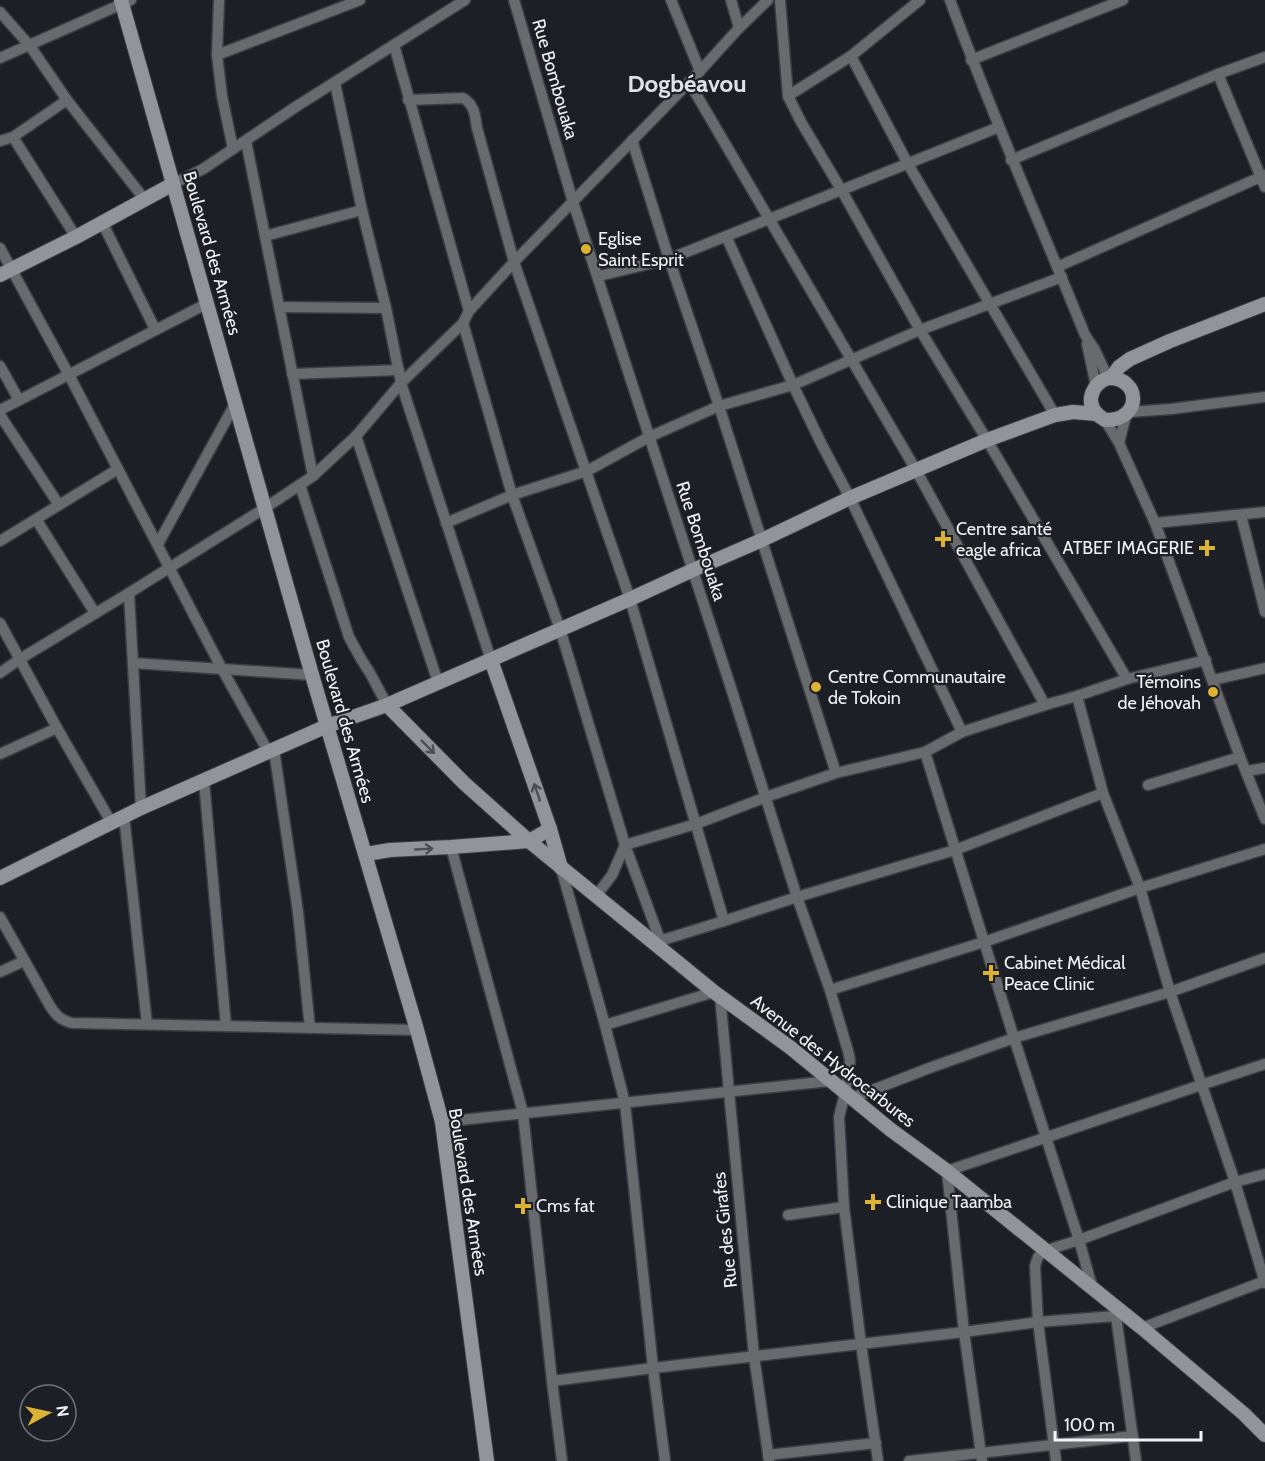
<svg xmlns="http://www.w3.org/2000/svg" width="1265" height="1461" font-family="Cabin,sans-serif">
<rect width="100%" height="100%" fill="#1d1f26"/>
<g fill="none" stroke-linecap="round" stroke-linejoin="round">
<g stroke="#3b3d43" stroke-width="13">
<g id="street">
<polyline points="219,0 217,55 222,96 233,149"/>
<polyline points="514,0 573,202 731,688 797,897 830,990 848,1051 850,1060 849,1069 845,1093 839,1117 844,1207 861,1344 878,1461"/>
<polyline points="671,0 700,71"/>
<polyline points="731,0 739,28"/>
<polyline points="780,0 788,96 801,122 842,191 920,330 987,440 1127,679"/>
<path d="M950 0C991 113 1040 223 1085 335L1095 350 1108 378"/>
<polyline points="0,12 30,46 67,100 145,200"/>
<polyline points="394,45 469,311"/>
<polyline points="217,55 360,0"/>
<polyline points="851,56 908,164 1055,415"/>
<polyline points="0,58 131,0"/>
<polyline points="971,60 1123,0"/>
<polyline points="1218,74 1265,187"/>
<polyline points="689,82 916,470 1045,705"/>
<polyline points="335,83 362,210 386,308 401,383 491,660"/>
<polyline points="788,96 851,56 920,0"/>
<path d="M408 100 463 98C475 105 475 116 477 128L514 262 630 599 724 921"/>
<polyline points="13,137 76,237"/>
<polyline points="632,140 669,259 719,406 836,773"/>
<polyline points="0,141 13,137 67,100"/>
<polyline points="246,141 313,476"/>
<polyline points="1011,160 1218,74 1265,57"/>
<polyline points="173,184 203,169 297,106 465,0"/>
<polyline points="102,222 155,329"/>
<polyline points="265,236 362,210"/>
<polyline points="726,236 793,385 821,443 850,498 962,732"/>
<polyline points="0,248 69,375 222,669 269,753"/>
<polyline points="1057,267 1265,175"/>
<polyline points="599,276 669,259 999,127"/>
<polyline points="279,307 386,308"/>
<polyline points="463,323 512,495 560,629 625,845 660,940"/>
<polyline points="1087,344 1096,386"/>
<polyline points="0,366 19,400"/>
<polyline points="292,374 399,370"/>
<polyline points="0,410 208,303"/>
<polyline points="1129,412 1171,409 1265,397"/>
<polyline points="0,415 59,505"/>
<polyline points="1105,420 1119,443 1155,523 1240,757 1265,819"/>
<polyline points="356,436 438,682"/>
<polyline points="1119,443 1126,415"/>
<polyline points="300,485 349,637 361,659 370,673 387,705"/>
<polyline points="1241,515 1265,612"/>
<polyline points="36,519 95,613"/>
<polyline points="446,523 512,495 587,471 649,437 719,406 793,385 920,330 1062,277"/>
<polyline points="1155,523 1265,512"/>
<polyline points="0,541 118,469"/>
<polyline points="158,544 235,404"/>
<polyline points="129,593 141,808"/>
<polyline points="0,623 57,728 111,822"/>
<polyline points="133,663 312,675"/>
<polyline points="0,673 20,659 129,593 265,508 313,476 356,436 401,383 463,323 469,311 514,262 700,71 739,28 768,0"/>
<polyline points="1213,680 1265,668"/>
<polyline points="1077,696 1103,793 1140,888 1170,992 1235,1182 1265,1283"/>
<polyline points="274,750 298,912 310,1028"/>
<polyline points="925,752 1014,1038 1079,1240 1093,1290"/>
<polyline points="0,754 57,728"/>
<polyline points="1247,771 1265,768"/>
<polyline points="204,781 226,1026"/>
<polyline points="1148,785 1240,757"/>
<polyline points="124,816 147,1024"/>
<polyline points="451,847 523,1113 552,1381 562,1461"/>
<polyline points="561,868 605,1025 625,1103 653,1368 665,1461"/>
<polyline points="596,896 612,875 625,845 696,824 766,797 836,773 925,752 962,732 1045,705 1077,696 1127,679 1206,660"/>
<path d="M0 917 50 1006C56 1015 60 1020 72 1023L417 1030"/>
<polyline points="653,943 724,921 797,897 955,850 1103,793"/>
<polyline points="0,972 24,961"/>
<polyline points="830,990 984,942 1140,888 1265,849"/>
<polyline points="720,996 754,1356 769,1461"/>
<polyline points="605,1025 714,992"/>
<polyline points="852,1098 932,1067 1014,1038 1170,992 1265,958"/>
<polyline points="442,1122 830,1081"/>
<polyline points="788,1215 844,1207"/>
<polyline points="1117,1310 1116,1316 1136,1461"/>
<polyline points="1142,1328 1265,1281"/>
<polyline points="552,1381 653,1368 964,1332 1038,1322 1116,1316"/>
<polyline points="768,1455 876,1443"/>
<polyline points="909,1461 1133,1436"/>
<polyline points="982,1461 964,1332 947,1171 1201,1085 1265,1064"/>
<polyline points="1056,1461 1038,1322 1035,1266 1038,1257 1044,1251 1079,1240 1235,1182 1265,1174"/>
</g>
</g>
<g stroke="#3b3d43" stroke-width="16">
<g id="secondary">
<polyline points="121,0 312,675 417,1030 442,1122 487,1461"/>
<polyline points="0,275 76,237 173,184"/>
<path d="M1108 378C1141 377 1143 421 1105 420 1102 418 1099 416 1097 414 1084 400 1094 383 1108 378Z"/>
<polyline points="1111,378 1119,367 1130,359 1170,341 1265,304"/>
<polyline points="491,660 550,829 561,868"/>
<polyline points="387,705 464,783 529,841 714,992 791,1048 891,1130 947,1171 1142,1328 1244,1414 1265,1435"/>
<polyline points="366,854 390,850 451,847 529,841 550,829"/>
<polyline points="0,878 141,808 327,726 387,705 630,599 693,570 762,540 850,498 987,440 1055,415 1073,412 1097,414"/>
</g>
</g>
<use href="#street" stroke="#686a6d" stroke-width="10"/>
<use href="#secondary" stroke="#92949a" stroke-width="14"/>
</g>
<defs><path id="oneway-shaft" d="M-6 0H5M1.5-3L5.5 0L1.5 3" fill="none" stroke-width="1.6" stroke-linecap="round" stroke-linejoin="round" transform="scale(1.5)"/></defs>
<g stroke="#4c4e54">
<use href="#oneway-shaft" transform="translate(428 747) rotate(45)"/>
<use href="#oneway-shaft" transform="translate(537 792) rotate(-109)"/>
<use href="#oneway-shaft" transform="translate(424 849) rotate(-3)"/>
</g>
<g fill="#dcb233" stroke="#1d1f26" stroke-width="2">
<circle cx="586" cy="249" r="6"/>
<path d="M940 530h6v6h6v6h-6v6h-6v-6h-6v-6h6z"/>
<path d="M1204 539h6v6h6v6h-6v6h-6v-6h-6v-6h6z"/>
<circle cx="816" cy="687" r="6"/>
<circle cx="1213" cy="692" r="6"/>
<path d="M988 964h6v6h6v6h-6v6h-6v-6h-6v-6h6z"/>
<path d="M870 1193h6v6h6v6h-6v6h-6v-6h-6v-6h6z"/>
<path d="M520 1197h6v6h6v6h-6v6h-6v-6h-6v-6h6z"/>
</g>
<g text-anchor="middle" stroke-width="4.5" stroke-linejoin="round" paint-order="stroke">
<g font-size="18" fill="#f0f2f7" stroke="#1d1f26">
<text transform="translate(555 79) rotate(74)" y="6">Rue Bombouaka</text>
<text transform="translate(212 253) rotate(74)" y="6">Boulevard des Armées</text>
<text transform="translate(701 541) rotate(72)" y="6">Rue Bombouaka</text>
<text transform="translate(345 721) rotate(74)" y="6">Boulevard des Armées</text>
<text transform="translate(833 1061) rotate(38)" y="6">Avenue des Hydrocarbures</text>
<text transform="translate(468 1192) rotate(81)" y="6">Boulevard des Armées</text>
<text transform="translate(725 1230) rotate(-96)" y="6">Rue des Girafes</text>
</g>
<g font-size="18" fill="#f0f2f7" stroke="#1d1f26" text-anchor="start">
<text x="598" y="245">Eglise<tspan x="598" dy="21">Saint Esprit</tspan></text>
<text x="956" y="535">Centre santé<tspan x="956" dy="21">eagle africa</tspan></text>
<text x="1194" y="554" text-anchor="end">ATBEF IMAGERIE</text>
<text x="828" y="683">Centre Communautaire<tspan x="828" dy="21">de Tokoin</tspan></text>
<text x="1201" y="688" text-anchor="end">Témoins<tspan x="1201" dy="21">de Jéhovah</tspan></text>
<text x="1004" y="969">Cabinet Médical<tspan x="1004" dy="21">Peace Clinic</tspan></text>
<text x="886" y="1208">Clinique Taamba</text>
<text x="536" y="1212">Cms fat</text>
</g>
<g font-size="24" font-weight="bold" fill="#dfe2eb" stroke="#1d1f26">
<text x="687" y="92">Dogbéavou</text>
</g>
</g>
<g transform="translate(48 1413) rotate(82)"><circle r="28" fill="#1d1f26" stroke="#71737a" stroke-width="1.5"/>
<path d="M0-4.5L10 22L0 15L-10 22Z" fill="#dcb233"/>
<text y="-9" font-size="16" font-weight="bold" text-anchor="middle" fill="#f0f2f7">N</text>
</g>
<path d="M1055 1431v9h146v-9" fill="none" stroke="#f0f2f7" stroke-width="3"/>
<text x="1064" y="1431" font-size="18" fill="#f0f2f7" stroke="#1d1f26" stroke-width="4.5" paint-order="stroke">100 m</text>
</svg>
